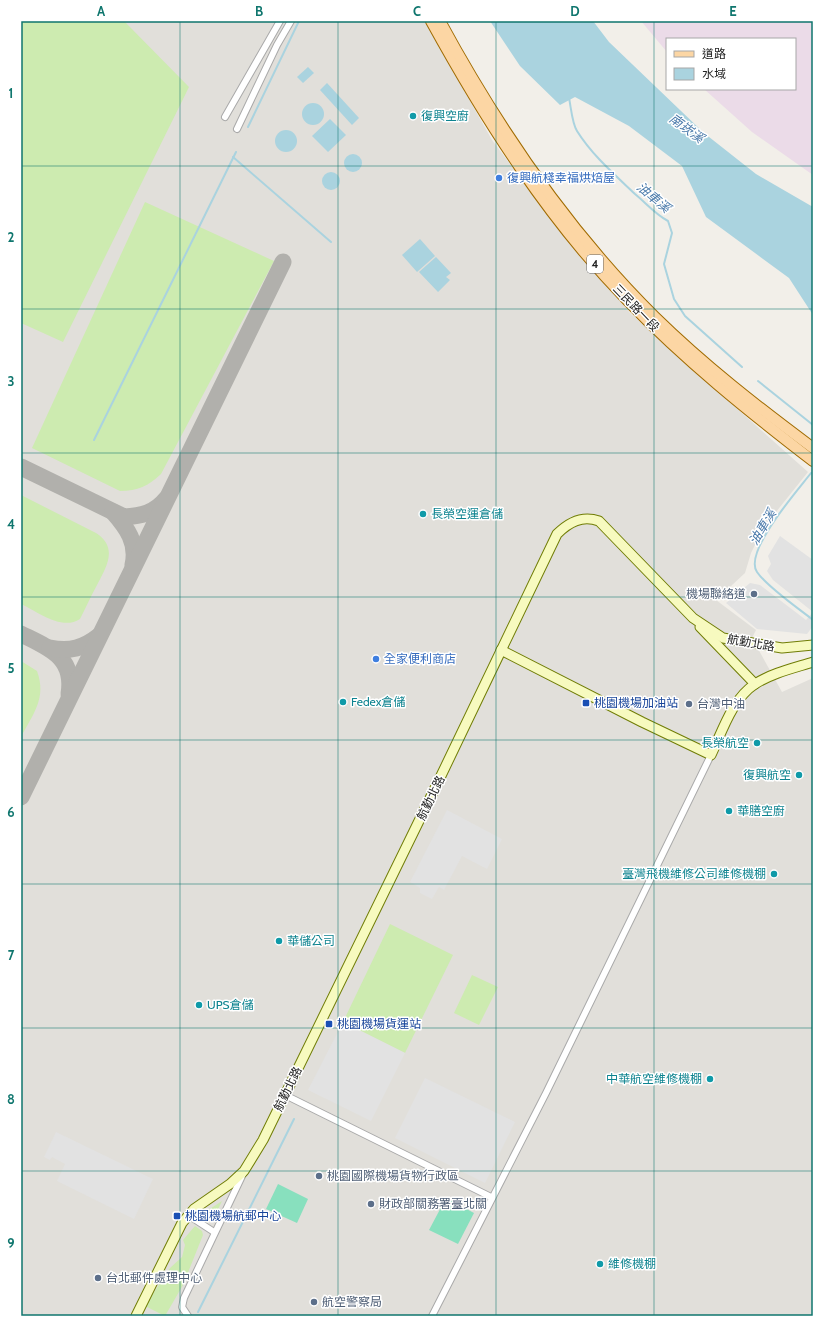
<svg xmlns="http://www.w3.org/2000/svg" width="834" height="1337" font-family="Cabin,'Noto Sans TC',sans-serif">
<rect width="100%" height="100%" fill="#f2efe9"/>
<polygon fill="#ebdbe8" points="641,21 813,21 813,175 752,132 704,89 795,89 795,39 667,39 667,52"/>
<polygon fill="#e1dfda" points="21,21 425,21 492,140 569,243 631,314 808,472 764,527 751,553 745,573 716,600 756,630 752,638 782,692 813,678 813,1316 21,1316"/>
<g fill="#cdebb0">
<polygon points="21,21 124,21 189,87 63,342 21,323"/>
<path d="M145 202 274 261 161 474C148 486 138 491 120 491L32 448Z"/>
<path d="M21 495 96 533C119 548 106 567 97 585 91 596 86 607 80 619 62 631 38 612 21 604Z"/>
<path d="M21 661 37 671C47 698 33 714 21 737Z"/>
<polygon points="390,924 453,955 405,1053 343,1022"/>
<polygon points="472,975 498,987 479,1025 454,1013"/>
<polygon points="222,1201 212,1222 202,1214"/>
<polygon points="195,1226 202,1231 203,1235 183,1285 165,1316 145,1306 170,1268 182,1257 185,1245 183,1240"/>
</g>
<g fill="#88e0be">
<polygon points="278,1184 308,1199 297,1223 266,1209"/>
<polygon points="446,1198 474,1213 458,1244 429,1230"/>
</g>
<g fill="#e2e2e2">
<polygon points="780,536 813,560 813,626 807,634 757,629 726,603 750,583 760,585 806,620 813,612 773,580 767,571 771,564 768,556"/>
<polygon points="447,810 502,839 487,869 462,856 444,890 439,887 432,899 420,893 420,888 410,882"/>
<polygon points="343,1022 405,1053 371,1121 308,1090"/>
<polygon points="425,1078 515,1122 485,1183 395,1138"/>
<polygon points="56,1132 153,1179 134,1219 57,1181 65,1164 52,1157 50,1160 44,1157"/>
</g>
<g fill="#aad3df">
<polygon points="490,21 593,21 609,42 704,133 756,174 813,207 813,315 789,278 706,217 682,166 629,126 575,97 560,105 520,66"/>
<polygon points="308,67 314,73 303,83 297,77"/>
<polygon points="327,83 359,118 352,125 320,90"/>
<circle cx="313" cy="114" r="11"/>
<polygon points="330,119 346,135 328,152 312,136"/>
<circle cx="286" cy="141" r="11"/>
<circle cx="353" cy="163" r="9"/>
<circle cx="331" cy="181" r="9"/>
<polygon points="420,239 435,256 417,272 402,255"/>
<polygon points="436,257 451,273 446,277 450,280 438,292 419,272"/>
</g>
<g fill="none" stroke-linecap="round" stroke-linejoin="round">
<g stroke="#aad3df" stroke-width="2">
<path d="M569 98C571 107 572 123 577 131 592 155 614 174 635 194 646 203 655 214 668 221L672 233 664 264 674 299 685 316 742 367"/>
<polyline points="248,127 299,21"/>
<polyline points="233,157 331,242"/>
<polyline points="758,381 813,425"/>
<polyline points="94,440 236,152"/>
<path d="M811 473C798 490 743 552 757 572 767 587 798 608 813 620"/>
<polyline points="198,1312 294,1119"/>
</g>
<g stroke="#b1b0ac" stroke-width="17">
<path d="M21 467 124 517C141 516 155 513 166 499"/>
<path d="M113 512C127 528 138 543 133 565"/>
<path d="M21 634C49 648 75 657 69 694"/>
<path d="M50 648C70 652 84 648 99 636"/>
<polyline points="21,797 283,262"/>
</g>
<g stroke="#a9a9a9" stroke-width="8">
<g id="street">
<polyline points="225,117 280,21"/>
<polyline points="237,129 277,45 291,21"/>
<polyline points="285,1095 491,1197"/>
<polyline points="188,1215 214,1232"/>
<polyline points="188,1316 182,1307 184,1298 243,1174"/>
<polyline points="432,1316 546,1093 711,755"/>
</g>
</g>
<g stroke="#707d05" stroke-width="11">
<g id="secondary">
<polyline points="700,627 755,684"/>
<path d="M501 650 642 722 711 755C722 732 732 699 755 684 772 673 794 668 813 662"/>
<path d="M136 1316 182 1223 194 1209 230 1184 244 1171 263 1140 438 782 557 534C569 522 582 515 599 521L693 618 723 638 782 648 813 645"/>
</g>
</g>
<g stroke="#a06b00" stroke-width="12">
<g id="primary">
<path d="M431 21C486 121 548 219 628 301 685 360 748 411 813 461"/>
<path d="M440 21C498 128 568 231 655 317 704 365 758 407 813 448"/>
</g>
</g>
<use href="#street" stroke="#fff" stroke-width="6"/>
<use href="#secondary" stroke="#f7fabf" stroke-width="9"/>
<use href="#primary" stroke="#fcd6a4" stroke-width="10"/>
</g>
<path fill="none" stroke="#0f766e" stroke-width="1" stroke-opacity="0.55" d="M180 21V1316M338 21V1316M496 21V1316M654 21V1316M21 166H813M21 309H813M21 453H813M21 597H813M21 740H813M21 884H813M21 1028H813M21 1171H813"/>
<g fill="#0f9aa8" stroke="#fff" stroke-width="1.5">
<circle cx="413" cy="116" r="4"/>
<circle cx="423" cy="514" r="4"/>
<circle cx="343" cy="702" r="4"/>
<circle cx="757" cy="743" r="4"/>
<circle cx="799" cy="775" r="4"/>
<circle cx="729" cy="811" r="4"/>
<circle cx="774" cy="874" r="4"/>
<circle cx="279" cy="941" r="4"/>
<circle cx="199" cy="1005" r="4"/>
<circle cx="710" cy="1079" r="4"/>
<circle cx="600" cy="1264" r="4"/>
</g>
<g fill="#3f7fe0" stroke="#fff" stroke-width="1.5">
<circle cx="499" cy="178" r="4"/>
<circle cx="376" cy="659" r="4"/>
</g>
<g fill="#5c6f8a" stroke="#fff" stroke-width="1.5">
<circle cx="754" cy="594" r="4"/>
<circle cx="689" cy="704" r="4"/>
<circle cx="319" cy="1176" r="4"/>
<circle cx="371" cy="1204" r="4"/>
<circle cx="98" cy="1278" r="4"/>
<circle cx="314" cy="1302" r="4"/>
</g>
<g fill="#1a4fb4" stroke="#fff" stroke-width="1.5">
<rect x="582" y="699" width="8" height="8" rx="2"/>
<rect x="325" y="1020" width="8" height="8" rx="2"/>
<rect x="173" y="1212" width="8" height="8" rx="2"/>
</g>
<g text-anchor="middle" stroke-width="3" stroke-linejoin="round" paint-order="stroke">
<rect fill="#fff" stroke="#646464" stroke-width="1" x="587" y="255" width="16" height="18" rx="3"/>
<g font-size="11" font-weight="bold" fill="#222">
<text x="595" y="268">4</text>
</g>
<g font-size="12" fill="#0d838f" stroke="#fff" text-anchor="start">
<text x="421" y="120">復興空廚</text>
<text x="431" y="518">長榮空運倉儲</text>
<text x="351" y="706">Fedex倉儲</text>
<text x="749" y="747" text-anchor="end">長榮航空</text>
<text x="791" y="779" text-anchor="end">復興航空</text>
<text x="737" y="815">華膳空廚</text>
<text x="766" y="878" text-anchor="end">臺灣飛機維修公司維修機棚</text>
<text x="287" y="945">華儲公司</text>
<text x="207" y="1009">UPS倉儲</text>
<text x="702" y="1083" text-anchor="end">中華航空維修機棚</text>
<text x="608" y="1268">維修機棚</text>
</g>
<g font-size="12" fill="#366cbe" stroke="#fff" text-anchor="start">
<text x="507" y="182">復興航棧幸福烘焙屋</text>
<text x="384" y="663">全家便利商店</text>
</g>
<g font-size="12" fill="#222" stroke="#fff">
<text transform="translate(636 308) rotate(46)" y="4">三民路一段</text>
<text transform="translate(751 643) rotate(10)" y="4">航勤北路</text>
<text transform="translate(431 798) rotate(-64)" y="4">航勤北路</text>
<text transform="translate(288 1089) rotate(-64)" y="4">航勤北路</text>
</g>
<g font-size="12" fill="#4e5e75" stroke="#fff" text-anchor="start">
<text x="746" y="598" text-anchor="end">機場聯絡道</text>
<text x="697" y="708">台灣中油</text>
<text x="327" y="1180">桃園國際機場貨物行政區</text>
<text x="379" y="1208">財政部關務署臺北關</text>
<text x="106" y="1282">台北郵件處理中心</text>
<text x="322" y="1306">航空警察局</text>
</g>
<g font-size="12" fill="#164399" stroke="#fff" text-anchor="start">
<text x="594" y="707">桃園機場加油站</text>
<text x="337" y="1028">桃園機場貨運站</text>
<text x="185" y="1220">桃園機場航郵中心</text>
</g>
<g font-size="13" font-style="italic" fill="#4a7aab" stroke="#fff">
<text transform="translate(687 128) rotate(36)" y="5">南崁溪</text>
<text transform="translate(654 197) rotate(40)" y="5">油車溪</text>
<text transform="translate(762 527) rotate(-59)" y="5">油車溪</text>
</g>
</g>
<rect width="834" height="1337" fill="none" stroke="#ffffff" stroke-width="44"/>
<rect x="666" y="38" width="130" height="52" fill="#ffffff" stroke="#a7a7a7"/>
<rect x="674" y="51" width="20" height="6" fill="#fcd6a4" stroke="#a7a7a7"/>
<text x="702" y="58" font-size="12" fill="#222222">道路</text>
<rect x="674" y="68" width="20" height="12" fill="#aad3df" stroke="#a7a7a7"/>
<text x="702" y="78" font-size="12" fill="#222222">水域</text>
<rect x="22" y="22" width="790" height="1293" fill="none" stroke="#0f766e" stroke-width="1.5"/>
<g font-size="13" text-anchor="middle" font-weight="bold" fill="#0f766e">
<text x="101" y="16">A</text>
<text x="259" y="16">B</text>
<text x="417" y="16">C</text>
<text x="575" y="16">D</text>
<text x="733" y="16">E</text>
<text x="11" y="98">1</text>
<text x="11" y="242">2</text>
<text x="11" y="386">3</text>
<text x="11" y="529">4</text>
<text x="11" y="673">5</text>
<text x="11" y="817">6</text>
<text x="11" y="960">7</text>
<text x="11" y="1104">8</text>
<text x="11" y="1248">9</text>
</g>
</svg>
